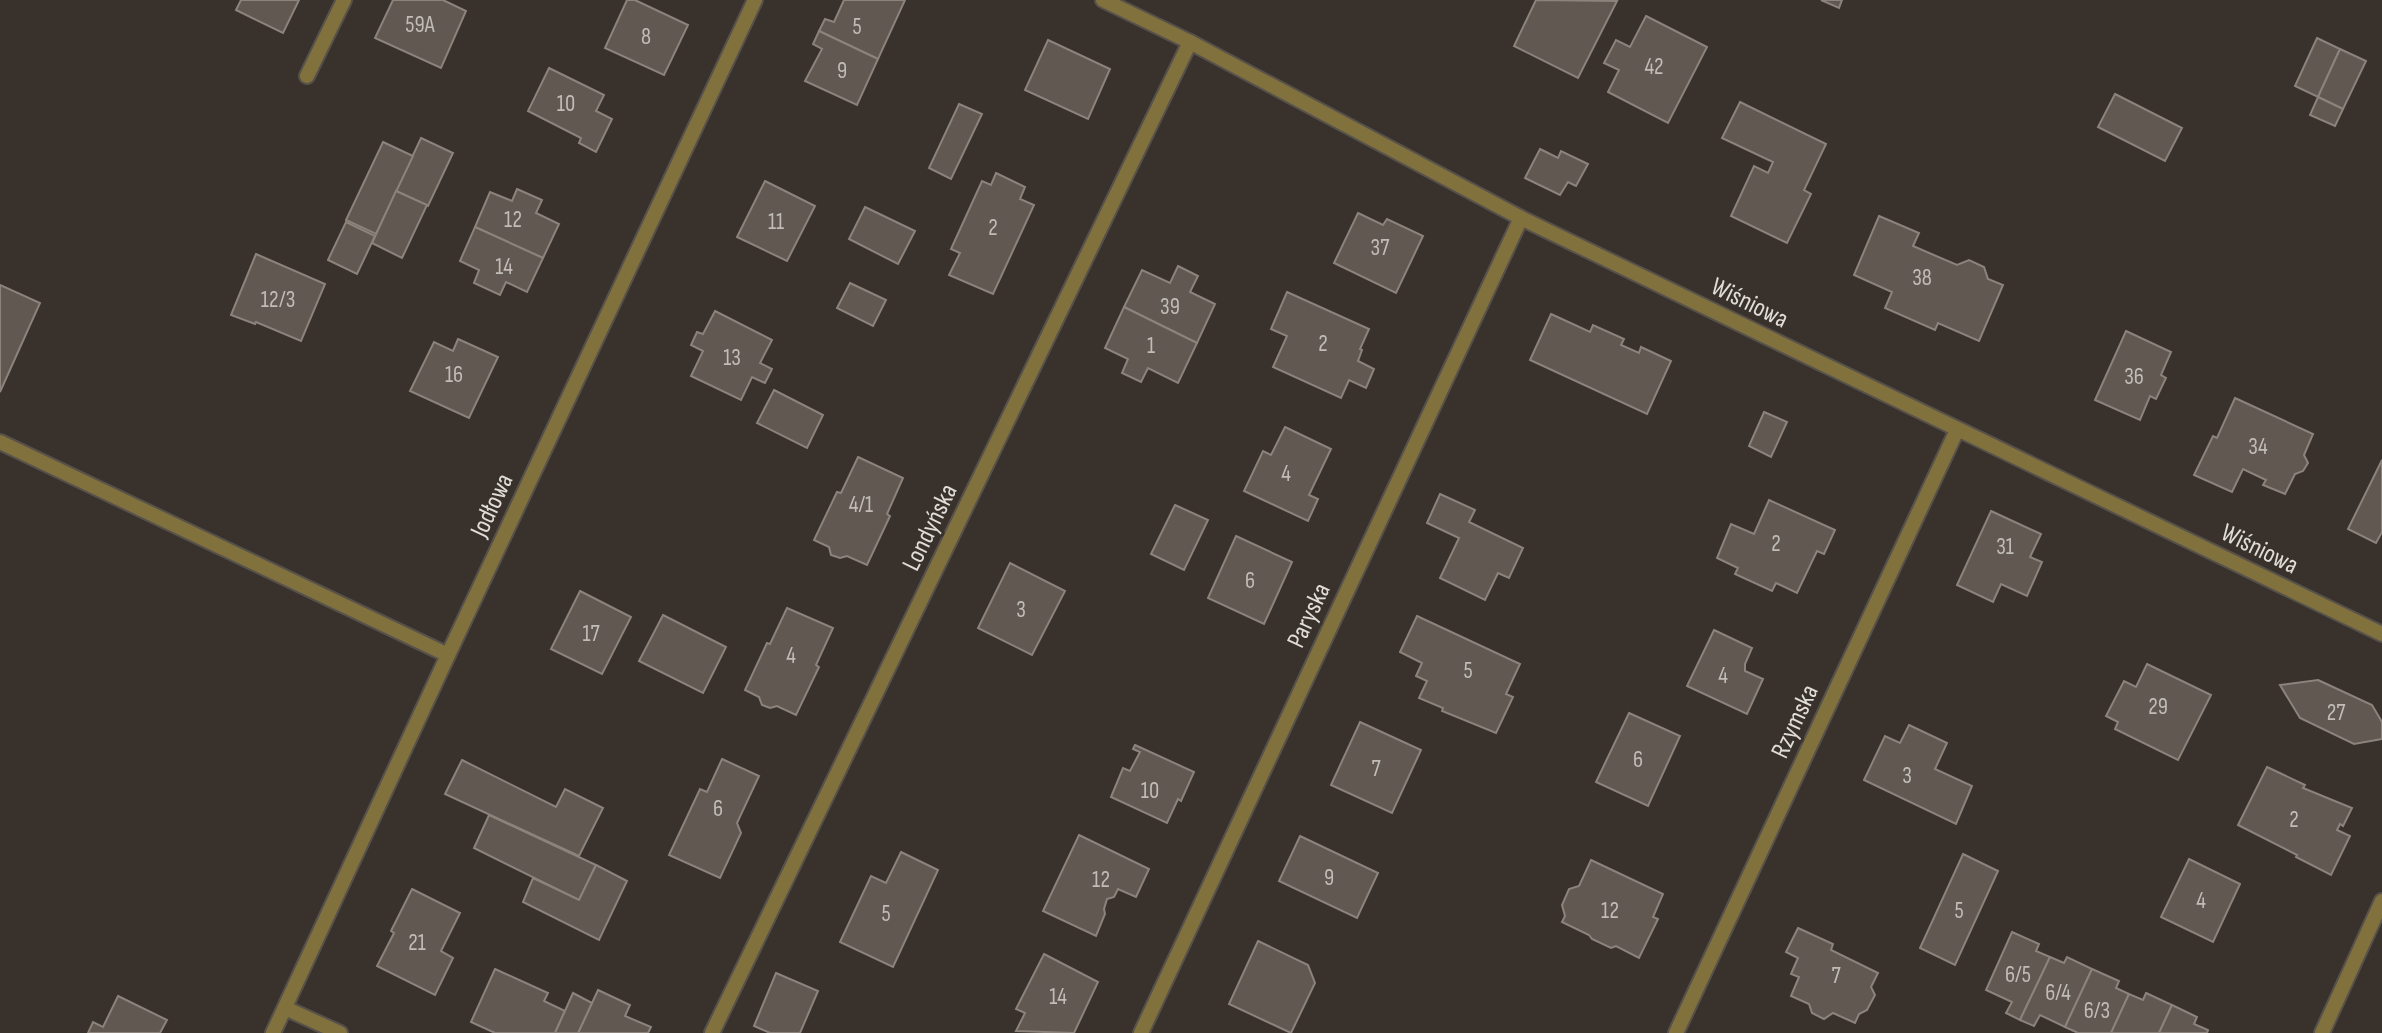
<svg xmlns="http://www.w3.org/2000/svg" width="2382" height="1033" font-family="'Sofia Sans Condensed',sans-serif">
<rect width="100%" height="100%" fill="#39322c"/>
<g fill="#605851" stroke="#8b837c" stroke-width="2">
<polygon points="241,0 299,0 283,33 236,10"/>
<polygon points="393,0 443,0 466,11 441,68 375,38"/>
<polygon points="627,0 635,0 688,25 664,75 605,48"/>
<polygon points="844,0 905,0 878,59 819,31 825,19 834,22"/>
<polygon points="1536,0 1617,1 1578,78 1514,46"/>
<polygon points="1821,0 1842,0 1839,8"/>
<polygon points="1646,16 1707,47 1668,123 1608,92 1619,70 1604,63 1616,40 1630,47"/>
<polygon points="819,31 878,59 857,105 805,81 822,49 813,44"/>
<polygon points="2317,38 2340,49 2318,97 2295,86"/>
<polygon points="1048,40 1110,69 1088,119 1025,90"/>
<polygon points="2340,49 2366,61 2343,109 2318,97"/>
<polygon points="549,68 604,95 596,111 612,119 596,152 579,143 581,138 528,111"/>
<polygon points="2115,94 2182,128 2165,161 2098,127"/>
<polygon points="2318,97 2343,109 2335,126 2310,115"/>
<polygon points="1740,102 1826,144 1804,190 1811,194 1787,243 1731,216 1754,166 1768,173 1773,162 1722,138"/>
<polygon points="959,104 982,114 951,179 929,168"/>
<polygon points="421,138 453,153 428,206 396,191"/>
<polygon points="383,142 413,156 376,234 346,220"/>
<polygon points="1540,149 1558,158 1561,151 1588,164 1576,186 1568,182 1560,195 1525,178"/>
<polygon points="996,173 1025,187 1020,199 1034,205 993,294 949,275 960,253 951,249 982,181 991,185"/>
<polygon points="765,181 815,206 787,261 737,237"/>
<polygon points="517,189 542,200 536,213 559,224 543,258 475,227 490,192 512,201"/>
<polygon points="396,191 427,205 402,258 372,243"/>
<polygon points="865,207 915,231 898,264 849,239"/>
<polygon points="1358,213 1383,225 1387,219 1423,236 1396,293 1334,263"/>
<polygon points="1879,216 1919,233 1913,246 1957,265 1969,260 1984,267 1988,279 2003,285 1979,341 1938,323 1935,330 1885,308 1892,292 1854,275"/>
<polygon points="346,222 375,236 357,274 328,260"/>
<polygon points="475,227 543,258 527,292 506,282 500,295 474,283 479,270 460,261"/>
<polygon points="256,254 325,284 301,341 256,322 255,324 231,315"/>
<polygon points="1178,266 1198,276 1190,292 1215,304 1197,343 1124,307 1142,270 1170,283"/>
<polygon points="850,283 886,300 873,326 837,308"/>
<polygon points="0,285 40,303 0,392"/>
<polygon points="1287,292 1369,329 1360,349 1362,350 1358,361 1374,369 1366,388 1349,380 1341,398 1273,367 1287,336 1271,329"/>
<polygon points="1124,307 1197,343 1178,383 1148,368 1141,382 1122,373 1128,359 1105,348"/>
<polygon points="715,311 772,340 760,363 772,369 765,383 752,377 741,400 691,376 703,351 691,345 697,332 703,334"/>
<polygon points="1551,314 1590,332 1593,325 1624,339 1621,345 1639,353 1641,347 1671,361 1647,414 1530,360"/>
<polygon points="2126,331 2171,352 2161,375 2166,378 2156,399 2150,396 2140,420 2095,400"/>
<polygon points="458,339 498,357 469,418 410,391 434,342 453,351"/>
<polygon points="774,390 823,415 807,448 757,423"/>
<polygon points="2235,398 2313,434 2304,455 2308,463 2303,471 2295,474 2285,494 2263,485 2266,480 2243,469 2232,492 2194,475 2213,436 2217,438"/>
<polygon points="1764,412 1787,422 1771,457 1749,446"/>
<polygon points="1285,427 1331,449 1309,495 1318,499 1308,521 1244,491 1263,451 1271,455"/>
<polygon points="858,457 903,478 887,514 890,516 867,565 847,556 840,558 831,555 829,547 814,540 837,492 841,493"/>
<polygon points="2382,460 2382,532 2376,543 2348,529"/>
<polygon points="1440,494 1475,510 1469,522 1523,548 1509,578 1498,573 1485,600 1440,578 1459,538 1427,523"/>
<polygon points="1769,500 1835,530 1824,554 1817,551 1797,593 1776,583 1772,591 1735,574 1738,568 1717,558 1731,524 1754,534"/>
<polygon points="1175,505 1208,520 1184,570 1151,554"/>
<polygon points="1991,511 2041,534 2030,557 2042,562 2027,596 2001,584 1993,602 1957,585"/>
<polygon points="1236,536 1292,562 1264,624 1208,598"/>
<polygon points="1010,563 1065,591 1032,655 978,628"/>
<polygon points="580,591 631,617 602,674 551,649"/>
<polygon points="787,608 833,628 816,665 819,667 796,715 777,706 770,708 762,705 759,697 745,690 767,643 770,644"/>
<polygon points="663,615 726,647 703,693 639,661"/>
<polygon points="1417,616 1520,664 1506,694 1513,697 1496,733 1442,711 1443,708 1419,698 1427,681 1416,676 1422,663 1400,652"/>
<polygon points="1714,630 1752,648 1745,664 1745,671 1763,679 1747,714 1687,686"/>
<polygon points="2147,664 2211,695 2178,760 2115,729 2118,722 2106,716 2124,681 2136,687"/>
<polygon points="2318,680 2372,705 2382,722 2382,739 2354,744 2300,718 2280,685"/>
<polygon points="1629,713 1680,736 1648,806 1596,782"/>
<polygon points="1360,722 1421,750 1392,813 1331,785"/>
<polygon points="1909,725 1947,743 1935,769 1972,786 1956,824 1864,780 1885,736 1900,743"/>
<polygon points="1135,745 1194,772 1181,801 1178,799 1167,823 1111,797 1123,768 1130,771 1140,752 1133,749"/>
<polygon points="722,759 759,776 737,823 741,833 720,878 669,855 700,789 707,792"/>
<polygon points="462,760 556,807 565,789 603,808 579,856 445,794"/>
<polygon points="2267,767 2305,785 2303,788 2352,808 2343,826 2340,824 2337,830 2350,836 2331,875 2296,857 2297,855 2238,825"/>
<polygon points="489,815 596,865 579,900 474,848"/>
<polygon points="1079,835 1149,869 1136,897 1118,889 1114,897 1107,899 1104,909 1105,914 1096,936 1043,911"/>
<polygon points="1300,836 1378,873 1357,918 1279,881"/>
<polygon points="901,852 938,870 893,967 840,942 871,876 886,883"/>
<polygon points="1963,854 1998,871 1955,965 1920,948"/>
<polygon points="2189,859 2240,884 2213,942 2161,917"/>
<polygon points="1591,860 1663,894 1653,917 1658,919 1639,958 1616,946 1611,948 1592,939 1589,935 1562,922 1565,916 1562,905 1569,889 1579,886"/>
<polygon points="596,865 627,881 599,940 523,902 533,878 579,900"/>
<polygon points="412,889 460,913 441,951 453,958 435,995 377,966 394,933 391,931"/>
<polygon points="1798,928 1833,944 1831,950 1878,973 1871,987 1875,995 1867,1010 1859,1014 1855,1023 1833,1013 1824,1019 1812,1013 1809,1004 1791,996 1799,977 1791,974 1798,958 1786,952"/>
<polygon points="2012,932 2039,944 2036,951 2050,957 2020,1020 2006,1013 2012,1002 1986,990"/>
<polygon points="1258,941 1308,965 1315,983 1291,1033 1229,1004"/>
<polygon points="1044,954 1098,982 1074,1033 1016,1031 1025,1013 1016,1009"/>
<polygon points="2050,957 2064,963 2067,957 2092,969 2065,1027 2040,1015 2034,1026 2020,1020"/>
<polygon points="495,969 548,993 544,1001 565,1011 555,1033 495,1033 471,1022"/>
<polygon points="2092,969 2119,981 2116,988 2129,994 2111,1033 2078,1033 2065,1027"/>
<polygon points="776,973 818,991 800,1033 770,1033 754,1026"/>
<polygon points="598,990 630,1005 625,1016 651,1027 648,1033 578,1033"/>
<polygon points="573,993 592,1003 578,1033 555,1033"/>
<polygon points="2146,993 2172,1005 2159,1033 2111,1033 2129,994 2143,1000"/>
<polygon points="118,996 167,1020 160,1033 88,1033 93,1022 103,1027"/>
<polygon points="2172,1005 2197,1017 2194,1024 2208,1030 2207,1033 2159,1033"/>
</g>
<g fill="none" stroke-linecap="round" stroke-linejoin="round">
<g stroke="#57514b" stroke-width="18">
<g id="lane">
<polyline points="307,76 344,0"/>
<polyline points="0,442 448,655"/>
</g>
</g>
<g stroke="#57514b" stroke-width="18">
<g id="street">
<polyline points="1103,0 1190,42 1521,218 2382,634"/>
<polyline points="285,1008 340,1033"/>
<polyline points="273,1033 448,655 755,0"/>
<polyline points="712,1033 1190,42"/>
<polyline points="1141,1033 1521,218"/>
<polyline points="1676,1033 1957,430"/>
<polyline points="2322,1033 2382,901"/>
</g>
</g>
<use href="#lane" stroke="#81713d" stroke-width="14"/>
<use href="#street" stroke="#81713d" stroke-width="14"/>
</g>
<g text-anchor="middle" stroke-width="6" stroke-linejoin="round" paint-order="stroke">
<g font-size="23" fill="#c1bcb7">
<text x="420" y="32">59A</text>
<text x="857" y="34">5</text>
<text x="646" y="44">8</text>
<text x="1654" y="74">42</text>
<text x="842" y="78">9</text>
<text x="566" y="111">10</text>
<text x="513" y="227">12</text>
<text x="776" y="229">11</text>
<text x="993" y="235">2</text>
<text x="1380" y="255">37</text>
<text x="504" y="274">14</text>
<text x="1922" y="285">38</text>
<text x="278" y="307">12/3</text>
<text x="1170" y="314">39</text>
<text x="1323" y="351">2</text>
<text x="1151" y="353">1</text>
<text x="732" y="365">13</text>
<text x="454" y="382">16</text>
<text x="2134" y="384">36</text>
<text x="2258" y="454">34</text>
<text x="1286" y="481">4</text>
<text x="861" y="512">4/1</text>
<text x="1776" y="551">2</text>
<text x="2005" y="554">31</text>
<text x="1250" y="588">6</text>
<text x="1021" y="617">3</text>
<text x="591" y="641">17</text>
<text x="791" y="663">4</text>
<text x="1468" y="678">5</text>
<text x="1723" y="683">4</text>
<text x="2158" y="714">29</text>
<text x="2336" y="720">27</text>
<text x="1638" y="767">6</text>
<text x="1376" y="776">7</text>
<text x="1907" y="783">3</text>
<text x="1150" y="798">10</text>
<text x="718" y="816">6</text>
<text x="2294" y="827">2</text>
<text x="1329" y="885">9</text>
<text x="1101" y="887">12</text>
<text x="2201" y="908">4</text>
<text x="1610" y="918">12</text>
<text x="1959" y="918">5</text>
<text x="886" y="921">5</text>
<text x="417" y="950">21</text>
<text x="2018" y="982">6/5</text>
<text x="1836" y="983">7</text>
<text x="2058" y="1000">6/4</text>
<text x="1058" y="1004">14</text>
<text x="2097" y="1018">6/3</text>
</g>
<g font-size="26" fill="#e1ddd9" stroke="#39322c">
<text transform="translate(1750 302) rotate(26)" y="9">Wiśniowa</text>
<text transform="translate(491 505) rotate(-65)" y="9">Jodłowa</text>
<text transform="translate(929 527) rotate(-64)" y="9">Londyńska</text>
<text transform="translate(2260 548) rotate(26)" y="9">Wiśniowa</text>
<text transform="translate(1308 615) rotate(-65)" y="9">Paryska</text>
<text transform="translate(1794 721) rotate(-65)" y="9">Rzymska</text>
</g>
</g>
</svg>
